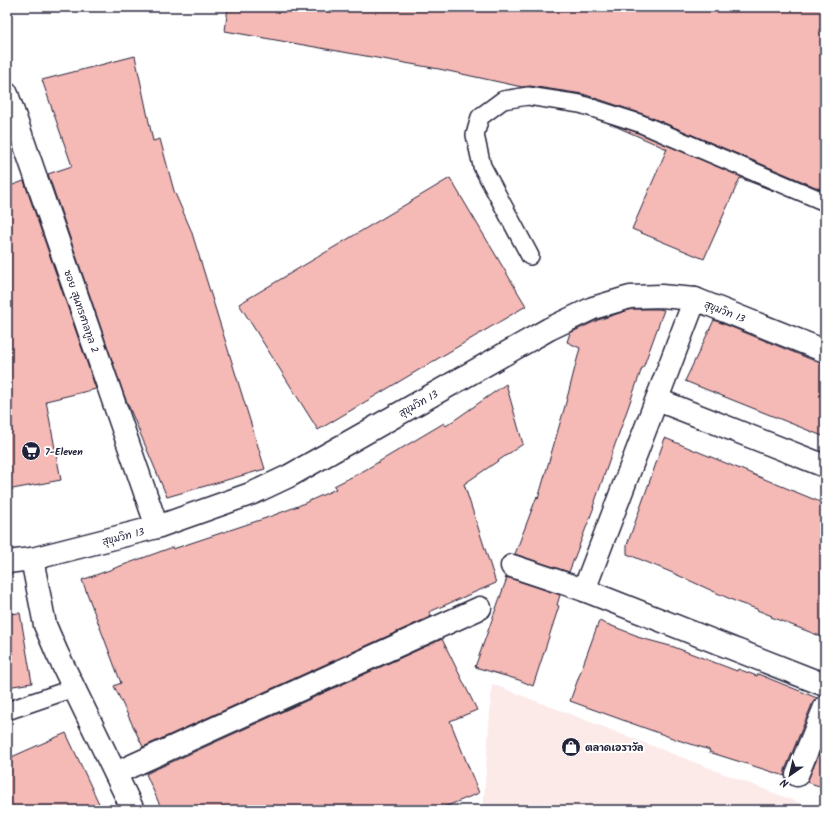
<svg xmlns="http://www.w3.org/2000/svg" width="832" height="817" font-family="Kalam,'Playpen Sans Thai',sans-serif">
<rect width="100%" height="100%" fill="#fff"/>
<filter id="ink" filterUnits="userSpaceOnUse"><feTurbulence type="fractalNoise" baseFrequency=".025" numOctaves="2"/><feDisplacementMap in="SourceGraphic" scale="8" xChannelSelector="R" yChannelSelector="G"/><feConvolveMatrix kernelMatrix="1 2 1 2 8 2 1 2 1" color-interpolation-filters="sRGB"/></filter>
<g filter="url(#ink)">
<polygon fill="#fceae9" points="492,684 818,810 483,810"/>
<g fill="#f5b9b6" stroke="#22223b">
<polygon points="228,7 825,7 825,191 643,114 583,94 530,86 522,87 439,69 225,31"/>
<polygon points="135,56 153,141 160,139 174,191 191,230 265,469 167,497 124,395 48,174 72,166 42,80"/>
<polygon points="608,123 636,132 774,191 740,178 704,259 632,229 667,149"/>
<polygon points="450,178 526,306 318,430 239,304"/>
<polygon points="24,181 96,389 46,401 61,480 7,490 7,187"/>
<polygon points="632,309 659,309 664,310 643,368 642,368 593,507 594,507 569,572 515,554 537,496 538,499 565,406 580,348 567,342 570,333 598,320"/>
<polygon points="714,320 820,363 825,363 825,437 685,381"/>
<polygon points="506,384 523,444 464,484 496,583 429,612 432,616 143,747 114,686 121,683 82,580 173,547 173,549 269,517 298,506 336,489 334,486 365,470 444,423 446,426"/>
<polygon points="665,438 825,504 825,638 771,617 772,616 757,610 757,609 739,603 673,573 627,554 627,545"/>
<polygon points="506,577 560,595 557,605 559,606 533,686 519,680 475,667 507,578 505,579"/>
<polygon points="20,613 32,683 7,687 7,614"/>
<polygon points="599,621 638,636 637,637 674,647 737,671 738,669 757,676 758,674 817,698 813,702 785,770 785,776 709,752 710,750 678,740 570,701"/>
<polygon points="442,639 477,710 450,721 479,793 437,810 162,810 146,774 154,770"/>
<polygon points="66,733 102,810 7,810 7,759"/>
<polygon points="825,740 825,788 807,782"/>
</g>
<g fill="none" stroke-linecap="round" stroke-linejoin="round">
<g stroke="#22223b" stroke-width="20">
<g id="lane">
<polyline points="530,256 482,166 475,135 480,117 503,100 528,96 580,104 639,123 825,202"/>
<polyline points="7,711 74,688"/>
</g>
</g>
<g stroke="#22223b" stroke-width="25">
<g id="street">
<polyline points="7,94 157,527"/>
<polyline points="658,400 825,466"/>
<polyline points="32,559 45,625 57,653 133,810"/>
<polyline points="7,562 32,559 157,527 253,493 289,476 549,329 593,308 630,297 661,296 695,299 825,351"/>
<polyline points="512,566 584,590 825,685"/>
<polyline points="584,590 695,299"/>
<polyline points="116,773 480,608"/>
<polyline points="797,775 825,707"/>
</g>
</g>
<use href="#lane" stroke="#fff" stroke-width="17"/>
<use href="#street" stroke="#fff" stroke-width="22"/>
</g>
</g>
<defs>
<g id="supermarket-disc" transform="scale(1)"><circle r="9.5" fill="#22223b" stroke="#fff"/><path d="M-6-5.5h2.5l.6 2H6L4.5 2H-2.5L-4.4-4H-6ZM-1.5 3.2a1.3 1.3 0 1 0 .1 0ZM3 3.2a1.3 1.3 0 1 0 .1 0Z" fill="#fff"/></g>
<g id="shop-disc" transform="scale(1)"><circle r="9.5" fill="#22223b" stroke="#fff"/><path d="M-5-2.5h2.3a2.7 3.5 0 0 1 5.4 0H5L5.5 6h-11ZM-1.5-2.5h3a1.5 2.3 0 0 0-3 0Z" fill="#fff"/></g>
</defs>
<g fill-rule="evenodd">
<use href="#supermarket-disc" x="31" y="451"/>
<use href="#shop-disc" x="571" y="747"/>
</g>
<g text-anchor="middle" stroke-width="4" stroke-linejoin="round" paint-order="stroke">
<g font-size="10" fill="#22223b" stroke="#fff">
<text transform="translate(82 311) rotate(71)" y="4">ซอย สุนทรศาลทูล 2</text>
<text transform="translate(725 311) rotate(22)" y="4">สุขุมวิท 13</text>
<text transform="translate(418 403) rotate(-29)" y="4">สุขุมวิท 13</text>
<text transform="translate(123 536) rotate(-14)" y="4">สุขุมวิท 13</text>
</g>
<g font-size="10" font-weight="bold" fill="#22223b" stroke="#fff" text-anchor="start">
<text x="45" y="455">7-Eleven</text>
<text x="585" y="751">ตลาดเอราวัล</text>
</g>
</g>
<rect width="832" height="817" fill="none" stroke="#fff" stroke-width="24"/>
<rect x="12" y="12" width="808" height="793" fill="none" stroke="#22223b" stroke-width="1.5" filter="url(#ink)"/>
<g transform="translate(790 775) rotate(214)" stroke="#ffffff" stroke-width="3" paint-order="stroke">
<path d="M0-3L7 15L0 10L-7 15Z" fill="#22223b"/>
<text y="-6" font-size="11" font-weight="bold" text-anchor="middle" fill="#22223b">N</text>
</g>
</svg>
